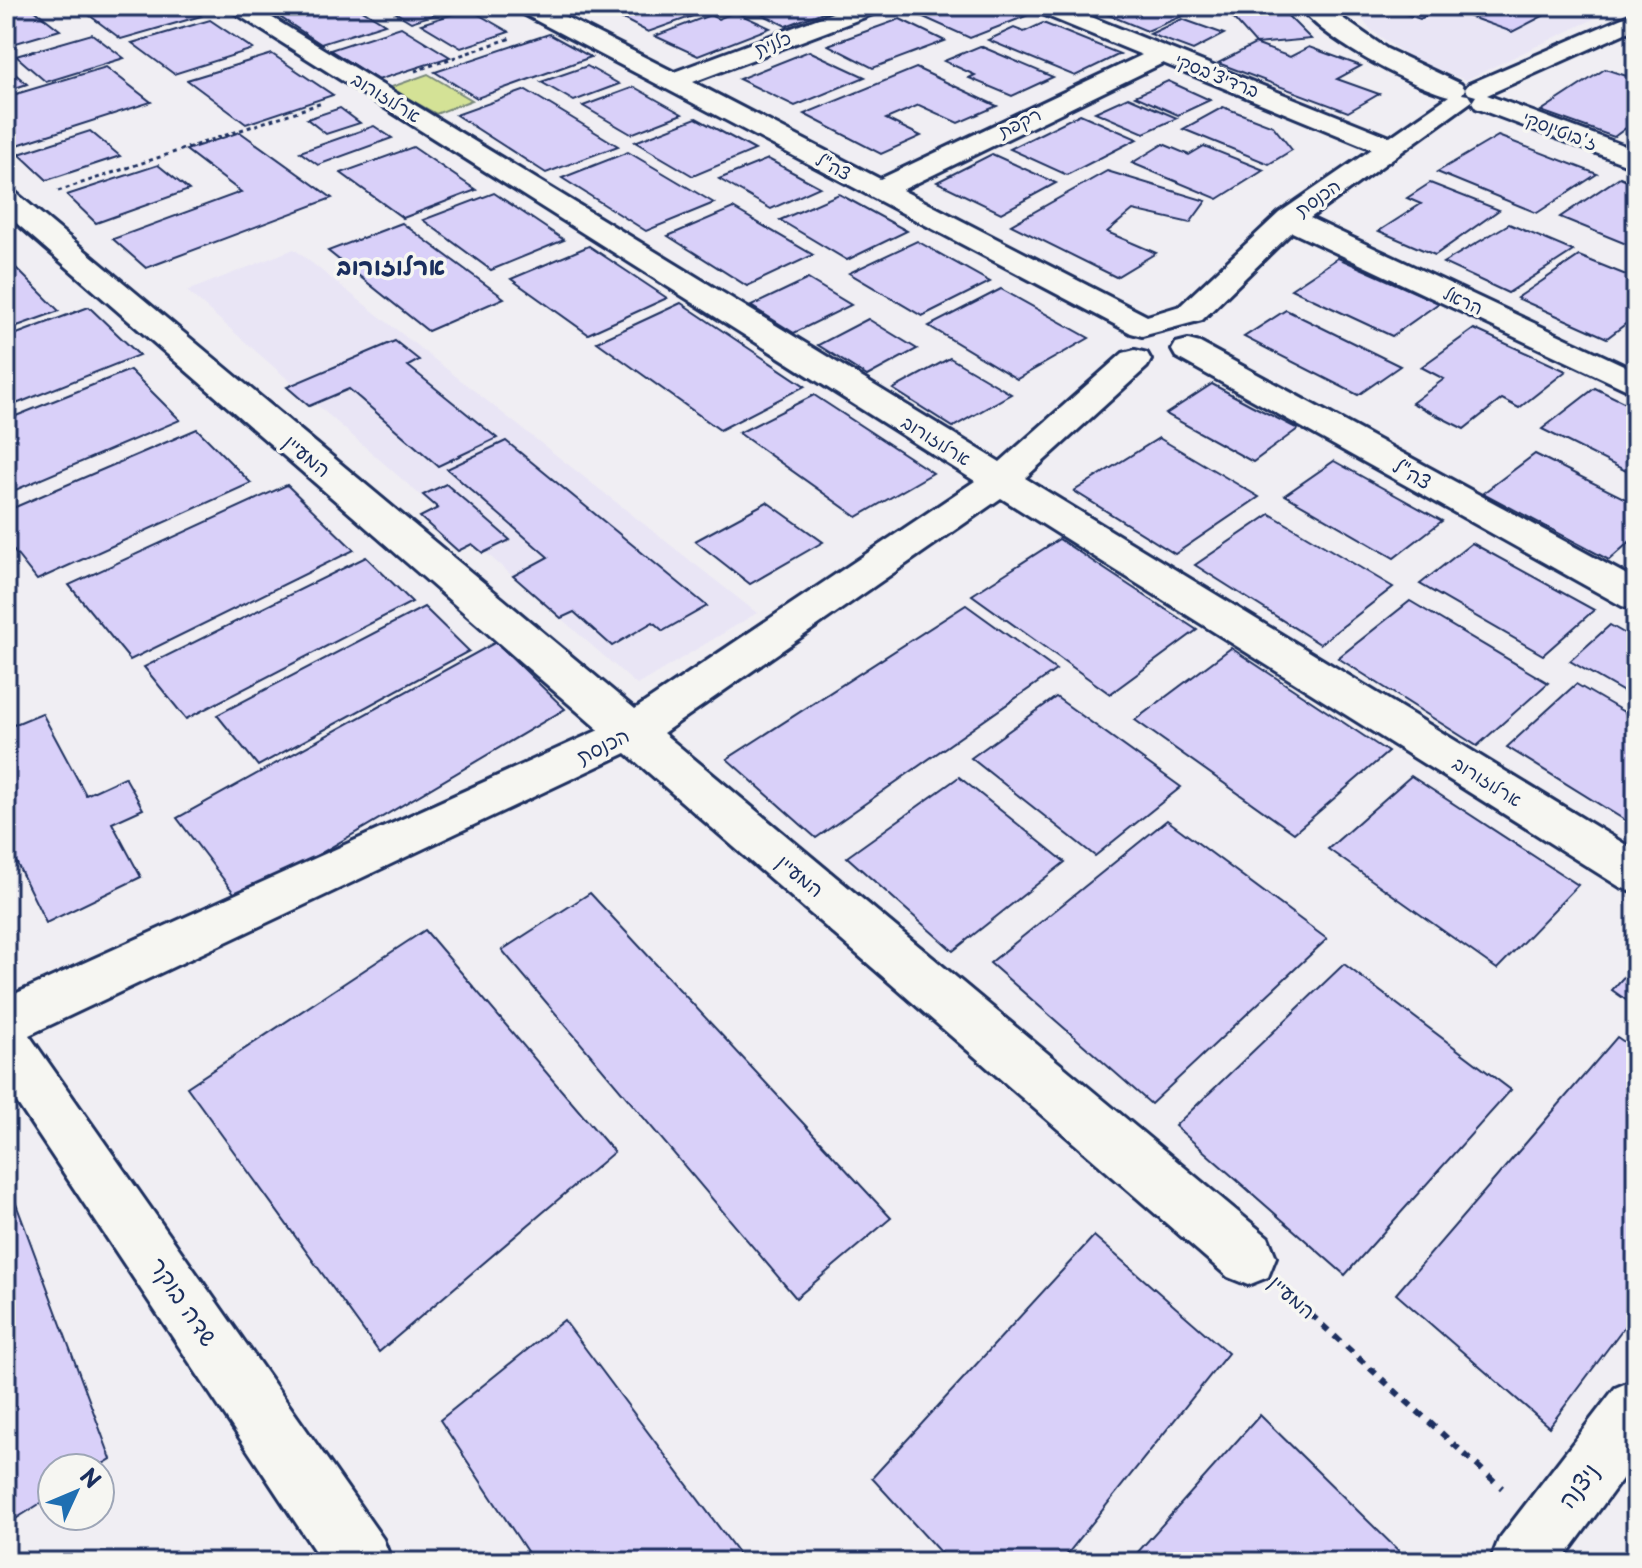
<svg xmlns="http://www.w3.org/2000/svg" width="1642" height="1568" font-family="'Playpen Sans','Playpen Sans Hebrew',sans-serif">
<rect width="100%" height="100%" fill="#f0eef3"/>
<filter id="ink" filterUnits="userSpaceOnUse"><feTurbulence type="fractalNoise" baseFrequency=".0125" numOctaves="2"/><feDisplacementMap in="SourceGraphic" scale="16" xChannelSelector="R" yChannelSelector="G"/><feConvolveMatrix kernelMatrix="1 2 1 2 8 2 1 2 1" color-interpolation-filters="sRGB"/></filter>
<g filter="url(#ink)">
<g fill="#e9e5f5">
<polygon points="1351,6 1621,6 1466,80 1419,64 1372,31"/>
<polygon points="294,249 757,613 637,685 187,291"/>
</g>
<polygon fill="#d4e296" stroke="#78887a" stroke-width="2" points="428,74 472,100 436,114 389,88"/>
<g fill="#d9d0f9" stroke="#1b2f5e" stroke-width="2">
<polygon points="20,6 29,6 60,30 6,46 6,10"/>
<polygon points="77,6 187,6 201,16 121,39"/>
<polygon points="263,6 356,6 385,24 321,44"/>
<polygon points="385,6 461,6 411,22"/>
<polygon points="598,6 721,6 648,32"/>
<polygon points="745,6 839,6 786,26"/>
<polygon points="943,6 1003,6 1026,16 970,38 919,15"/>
<polygon points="1098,6 1206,6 1147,31 1092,8"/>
<polygon points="1278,6 1311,39 1256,44 1224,8"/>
<polygon points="1382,6 1422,6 1436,11 1420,19"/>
<polygon points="1483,6 1562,6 1512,32 1465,15"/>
<polygon points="469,9 509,32 461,48 421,24"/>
<polygon points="735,12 770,28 698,56 655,36 710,15 718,19"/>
<polygon points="900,19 945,41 873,68 828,45"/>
<polygon points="1182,19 1224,34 1193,50 1150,34"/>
<polygon points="210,20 253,49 174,74 132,43"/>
<polygon points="1043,23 1120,54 1075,76 988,40 1014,28 1024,32"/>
<polygon points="401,27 450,57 378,80 330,50"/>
<polygon points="92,34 124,58 46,82 16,56"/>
<polygon points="549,34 591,57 477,98 435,72"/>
<polygon points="1255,44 1290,57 1309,47 1361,66 1337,79 1379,94 1348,112 1218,63"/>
<polygon points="980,46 1053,77 1012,96 969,78 975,75 944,61"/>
<polygon points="809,51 865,77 795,106 739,79"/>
<polygon points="272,54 333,95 246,124 187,80"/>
<polygon points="6,66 27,84 6,91"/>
<polygon points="587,66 619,84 574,101 541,82"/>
<polygon points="106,67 151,102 11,147 6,142 6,97"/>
<polygon points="916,68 997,106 958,123 919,105 886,119 921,136 881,154 804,114"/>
<polygon points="1605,69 1636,79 1636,132 1626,128 1614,137 1541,111"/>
<polygon points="1168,81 1210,100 1178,115 1135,96"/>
<polygon points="634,87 682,114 631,134 583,106"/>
<polygon points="526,90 618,146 546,173 456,115"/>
<polygon points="1128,97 1177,118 1144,133 1095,112"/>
<polygon points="1223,107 1273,126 1292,150 1269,164 1183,129"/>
<polygon points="340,108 360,123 326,134 307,119"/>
<polygon points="1080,114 1137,139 1067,175 1010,149"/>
<polygon points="696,118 755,150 693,176 635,142"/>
<polygon points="374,126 392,138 318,165 300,152"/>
<polygon points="90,131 120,156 47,180 19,154"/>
<polygon points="240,132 332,198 146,268 113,239 241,192 186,150"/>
<polygon points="1498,136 1597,174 1537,213 1437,172"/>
<polygon points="1163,144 1189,155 1204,146 1264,170 1218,199 1132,163"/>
<polygon points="413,147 476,190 403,218 341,173"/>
<polygon points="628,152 714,203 646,231 562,178"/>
<polygon points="992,154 1056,183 1001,213 937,182"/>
<polygon points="768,159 820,187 771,209 719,179"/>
<polygon points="158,165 189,190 96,223 67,195"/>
<polygon points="1107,171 1206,201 1190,223 1133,210 1107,232 1156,253 1116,277 1011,225"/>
<polygon points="1620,177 1636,184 1636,248 1560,217"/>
<polygon points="1430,183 1499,210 1435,255 1379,231 1421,204 1407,198"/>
<polygon points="494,193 564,240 491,270 423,220"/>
<polygon points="839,194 907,231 847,260 780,220"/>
<polygon points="733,208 813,255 747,286 668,236"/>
<polygon points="402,223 504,298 428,331 328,251"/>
<polygon points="1509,224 1573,251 1508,293 1443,263"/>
<polygon points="917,241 990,282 922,316 849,273"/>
<polygon points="589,246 667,298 588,334 511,279"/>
<polygon points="1579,256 1636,279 1636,316 1607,338 1517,298"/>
<polygon points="1338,258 1439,303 1392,336 1291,289"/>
<polygon points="11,263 59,311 6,330 6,265"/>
<polygon points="808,279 851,305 794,333 751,306"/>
<polygon points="1001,289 1089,338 1017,379 929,326"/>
<polygon points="681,303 805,386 720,430 597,342"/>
<polygon points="89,307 139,355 6,408 6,338"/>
<polygon points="1286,310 1400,366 1358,395 1244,337"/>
<polygon points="868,319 917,349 867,376 818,345"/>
<polygon points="1474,329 1566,371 1519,408 1502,399 1464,429 1412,403 1444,379 1421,367"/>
<polygon points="395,341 419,360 408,366 497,438 438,466 349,389 309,406 287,387"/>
<polygon points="950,358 1011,394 953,427 893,389"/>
<polygon points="130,370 180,420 6,494 6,420"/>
<polygon points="1212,384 1251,405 1298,429 1253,462 1166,414"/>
<polygon points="1595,388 1636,408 1636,476 1542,429"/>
<polygon points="814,395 933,473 857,517 739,433"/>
<polygon points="197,429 251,483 37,580 6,541 6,511"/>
<polygon points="1159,438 1259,497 1175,554 1074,491"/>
<polygon points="506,441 707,606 663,631 653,622 612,646 574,612 561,618 513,576 548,557 447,469"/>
<polygon points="1535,454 1636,504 1636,536 1609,560 1483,493"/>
<polygon points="1334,461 1442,521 1394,558 1285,495"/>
<polygon points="446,484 510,540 483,553 472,544 458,551 420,517 438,508 423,495"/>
<polygon points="287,485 354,550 130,660 69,585"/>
<polygon points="767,502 823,542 750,584 695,541"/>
<polygon points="1270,514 1393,587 1320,644 1195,565"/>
<polygon points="1059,539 1197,630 1110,694 972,595"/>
<polygon points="1472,543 1594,610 1543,655 1420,584"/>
<polygon points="366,557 412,602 186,719 144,667"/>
<polygon points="1410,601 1548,683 1477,746 1338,658"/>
<polygon points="966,605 1056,670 816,838 727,759"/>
<polygon points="424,607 469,651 258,766 217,715"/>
<polygon points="1610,625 1636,640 1636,699 1570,661"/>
<polygon points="496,642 565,709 240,901 177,818"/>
<polygon points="1231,648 1388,752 1294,833 1135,720"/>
<polygon points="1576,684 1636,719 1636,827 1507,747"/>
<polygon points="1056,697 1181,787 1095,856 971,758"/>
<polygon points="42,713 86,795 125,777 143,809 112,823 141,877 46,923 6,841 6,728"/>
<polygon points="1411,776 1578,885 1497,969 1328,849"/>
<polygon points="959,777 1065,862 953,951 847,857"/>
<polygon points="1167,820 1327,939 1151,1104 990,963"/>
<polygon points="590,893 891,1218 796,1298 502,950"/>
<polygon points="425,930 614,1152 379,1352 187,1087"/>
<polygon points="1636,963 1636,1007 1612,990"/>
<polygon points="1344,964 1511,1090 1345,1275 1175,1126"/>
<polygon points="1617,1037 1636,1050 1636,1311 1549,1427 1396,1294"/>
<polygon points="6,1177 111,1459 96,1468 52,1468 52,1496 6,1525"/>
<polygon points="1094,1236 1228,1353 1061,1562 949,1562 872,1478"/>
<polygon points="564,1320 745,1562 534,1562 440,1420"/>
<polygon points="1260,1415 1410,1562 1129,1562"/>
</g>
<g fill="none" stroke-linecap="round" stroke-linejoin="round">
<g stroke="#1b2f5e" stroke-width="6">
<g id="minor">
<polygon points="224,6 253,6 1000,462 1123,353 1135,350 1147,353 1151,360 1147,367 1025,478 1636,851 1636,893 1620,887 1001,498 663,733 1268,1237 1276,1257 1268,1277 1248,1285 1228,1277 626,753 29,1035 383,1539 392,1562 322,1562 6,1086 6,998 599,730 6,214 6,190 16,193 635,709 975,481"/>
<path d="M514 6H544L674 72 851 6H885L881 11 693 82 880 179 1142 55 1035 11 1031 6H1064L1390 137 1449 96C1410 86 1322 39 1299 6H1325L1387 49 1461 84 1465 89 1462 94 1468 95 1472 101 1310 218 1636 371V394L1292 232 1202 320 1142 336 1131 333 518 11ZM1163 63 1372 149 1279 213 1180 306 1147 316 902 190Z"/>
<polygon points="1636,12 1636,28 1487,95 1636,150 1636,168 1476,108 1472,102 1476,96 1469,94 1465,89 1469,84"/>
<polygon points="1188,340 1200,343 1636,580 1636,610 1622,606 1176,357 1172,350 1176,343"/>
<polygon points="1636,1379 1636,1460 1561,1562 1490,1562 1499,1539 1615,1388"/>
</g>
</g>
<g stroke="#1b2f5e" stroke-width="3" stroke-dasharray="4 4" stroke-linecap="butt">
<polyline points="415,71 511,38"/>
<polyline points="58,191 322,103"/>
</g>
<polyline stroke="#1b2f5e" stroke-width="6" stroke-dasharray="8 8" stroke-linecap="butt" points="1287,1293 1502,1488"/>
<use href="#minor" fill="#f6f6f2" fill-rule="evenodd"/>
</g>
</g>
<g text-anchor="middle" stroke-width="7" stroke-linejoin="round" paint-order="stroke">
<g font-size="18" fill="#1b2f5e" stroke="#f6f6f2">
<text transform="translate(773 44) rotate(-21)" y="6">כלנית</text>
<text transform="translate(1217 76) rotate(22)" y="6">ברדיצ'בסקי</text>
<text transform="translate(386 98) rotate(32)" y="6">ארלוזורוב</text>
<text transform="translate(1020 123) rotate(-26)" y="6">רקפת</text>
<text transform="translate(1560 131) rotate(21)" y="6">ז'בוטינסקי</text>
<text transform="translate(833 167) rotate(28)" y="6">צה"ל</text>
<text transform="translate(1318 198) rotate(-35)" y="6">הכנסת</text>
<text transform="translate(1463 301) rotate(25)" y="6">הראל</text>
<text transform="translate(936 441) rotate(32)" y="6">ארלוזורוב</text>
<text transform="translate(1487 782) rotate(32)" y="6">ארלוזורוב</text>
</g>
<g font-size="20" fill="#1b2f5e" stroke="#f6f6f2">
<text transform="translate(307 456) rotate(40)" y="7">המעיין</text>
<text transform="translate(1412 474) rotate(29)" y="7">צה"ל</text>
<text transform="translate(603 746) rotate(-26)" y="7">הכנסת</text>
<text transform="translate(800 876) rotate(40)" y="7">המעיין</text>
<text transform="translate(1292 1297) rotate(42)" y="7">המעיין</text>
</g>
<g font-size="24" font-weight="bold" fill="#1b2f5e" stroke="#f6f6f2">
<text x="391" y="275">ארלוזורוב</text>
</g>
<g font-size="24" fill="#1b2f5e" stroke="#f6f6f2">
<text transform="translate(183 1302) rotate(56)" y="8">שדה בוקר</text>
<text transform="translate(1579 1486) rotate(-53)" y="8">ניצנה</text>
</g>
</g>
<rect width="1642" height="1568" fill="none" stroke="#f6f6f2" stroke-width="32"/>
<rect x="16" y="16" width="1610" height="1536" fill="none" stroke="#1b2f5e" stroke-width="3" filter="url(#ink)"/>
<g transform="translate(76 1492) rotate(46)"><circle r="38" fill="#f6f6f2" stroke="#9ea6b7" stroke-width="2"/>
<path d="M0-6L14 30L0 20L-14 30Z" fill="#1f6fb2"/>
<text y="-12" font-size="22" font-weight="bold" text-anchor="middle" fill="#1b2f5e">N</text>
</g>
</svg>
